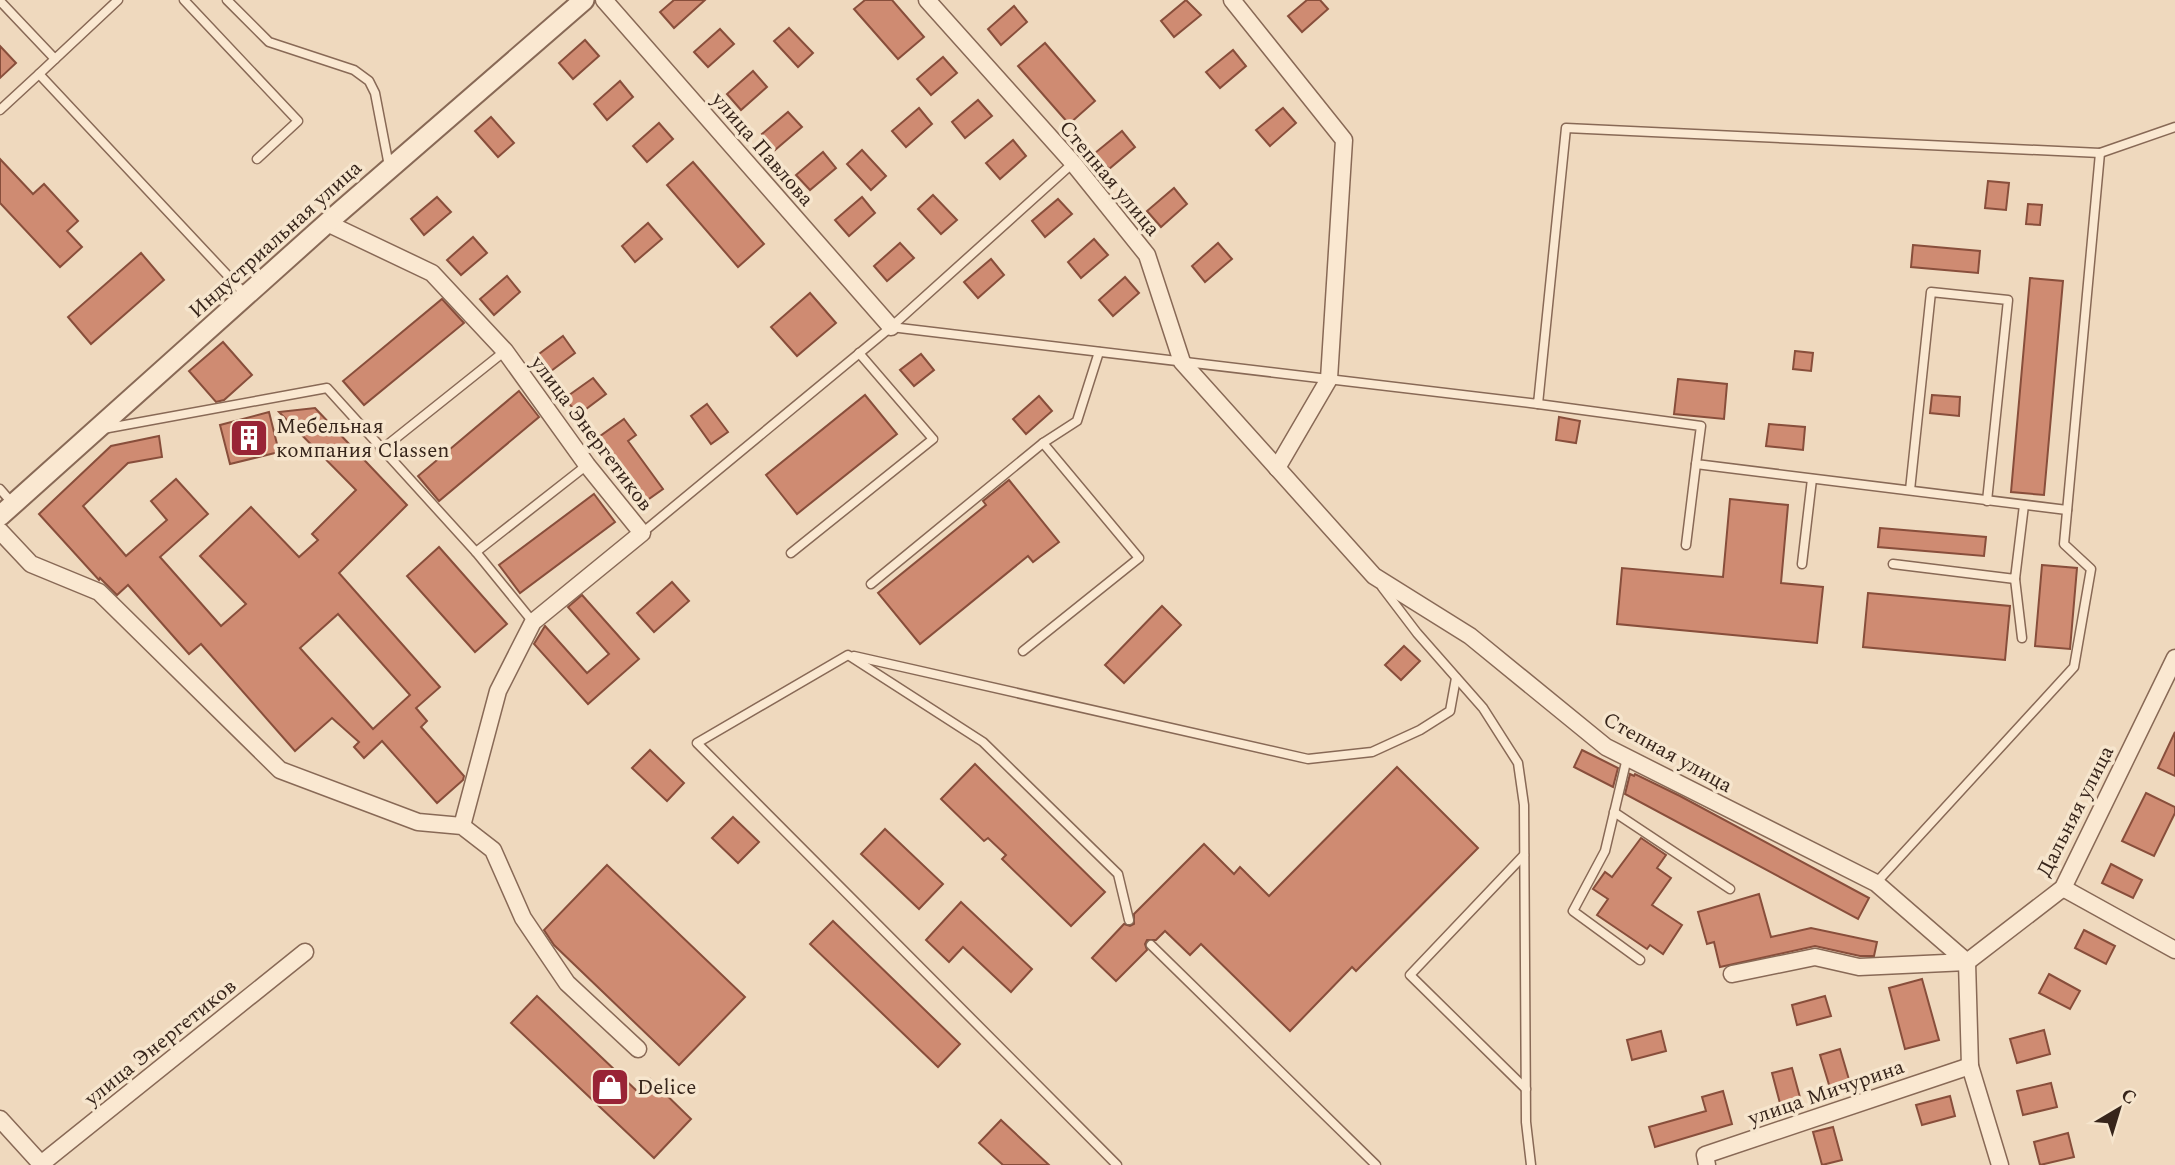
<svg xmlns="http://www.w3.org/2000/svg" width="2175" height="1165" font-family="Spectral,serif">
<rect width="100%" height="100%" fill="#efd9be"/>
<g fill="#cf8b72" stroke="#884e3b" stroke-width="2" fill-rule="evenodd">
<polygon points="674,0 705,0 674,28 660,12"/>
<polygon points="865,0 892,0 924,37 898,59 854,9"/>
<polygon points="1186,0 1201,15 1174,37 1161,21"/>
<polygon points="1307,0 1320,0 1328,9 1302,32 1288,16"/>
<polygon points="1014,6 1027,22 1001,45 988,29"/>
<polygon points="789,28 813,53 798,67 774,41"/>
<polygon points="720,29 734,44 708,67 694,52"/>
<polygon points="585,40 599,56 573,79 559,63"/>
<polygon points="1045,43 1095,101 1069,124 1018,66"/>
<polygon points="0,46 16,63 0,78"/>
<polygon points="1233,50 1246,66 1220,88 1206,72"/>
<polygon points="943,57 957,73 931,95 917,79"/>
<polygon points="753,71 767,87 741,110 727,94"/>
<polygon points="620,81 633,97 607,120 594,104"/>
<polygon points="978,100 992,116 965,138 952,122"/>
<polygon points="919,108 932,124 906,147 892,131"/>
<polygon points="1283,108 1296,123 1270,146 1256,130"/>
<polygon points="788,112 802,127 775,150 762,134"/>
<polygon points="491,117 514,143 498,157 475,131"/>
<polygon points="659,123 673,139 647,162 633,146"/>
<polygon points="1122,131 1135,147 1109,169 1095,153"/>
<polygon points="1013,140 1026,156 1000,179 986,163"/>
<polygon points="862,150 886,176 871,190 847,164"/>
<polygon points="823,152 836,168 810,190 796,175"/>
<polygon points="0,159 33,194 44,184 78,221 67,231 82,247 60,267 0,203"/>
<polygon points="693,162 764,244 738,267 667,185"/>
<polygon points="1988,181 2009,183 2006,210 1985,208"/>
<polygon points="1174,188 1187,204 1161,227 1147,211"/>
<polygon points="933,195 957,220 941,234 918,209"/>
<polygon points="437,197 451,212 424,235 411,219"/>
<polygon points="862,197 875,213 849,236 835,220"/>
<polygon points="1058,199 1072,214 1045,237 1032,221"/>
<polygon points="2028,204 2042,205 2040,225 2026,224"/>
<polygon points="648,223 662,239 635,262 622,246"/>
<polygon points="473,237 487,253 461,275 447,260"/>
<polygon points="1094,239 1108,255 1081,278 1068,262"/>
<polygon points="900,243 914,258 887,281 874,266"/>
<polygon points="1218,243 1232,259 1205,282 1192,266"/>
<polygon points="1913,245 1980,251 1978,273 1911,267"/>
<polygon points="141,253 164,280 91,344 68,317"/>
<polygon points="991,259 1004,275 978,298 964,282"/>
<polygon points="507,276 520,292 494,315 480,299"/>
<polygon points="1125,277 1139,293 1113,316 1099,300"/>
<polygon points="2030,278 2063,281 2044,495 2011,492"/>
<polygon points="810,293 836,323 797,356 771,327"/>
<polygon points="442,299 464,323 364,405 343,381"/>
<polygon points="563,336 575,353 547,374 535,357"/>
<polygon points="223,342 252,375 224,400 216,402 189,371"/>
<polygon points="1795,351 1813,353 1811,371 1793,369"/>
<polygon points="921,354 934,370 914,386 900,370"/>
<polygon points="593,378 606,394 578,415 565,398"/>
<polygon points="1678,379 1727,384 1724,419 1674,414"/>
<polygon points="519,391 539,417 439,501 418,476"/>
<polygon points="865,395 897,434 797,514 766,475"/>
<polygon points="1932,395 1960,397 1959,416 1930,413"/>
<polygon points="1039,396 1052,411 1026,434 1013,419"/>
<polygon points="707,404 728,432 711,444 691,416"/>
<path d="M315 408 407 505 339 573 440 687 416 708 427 721 421 727 464 776 463 780 437 803 382 741 364 758 354 747 359 742 332 718 295 751 201 644 189 654 128 585 117 595 100 578 99 580 39 514 111 446 159 436 162 457 128 463 83 506 126 556 167 520 151 501 176 479 208 514 160 557 221 626 246 604 200 556 251 507 299 557 318 540 312 534 356 490 279 412ZM338 614 410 695 373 729 300 648Z"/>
<polygon points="269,412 279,452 230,464 220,425"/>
<polygon points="1559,417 1580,421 1576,443 1556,440"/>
<polygon points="624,419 636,435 628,441 663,489 646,501 611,453 608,455 596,439"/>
<polygon points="1769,424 1805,427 1803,450 1766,446"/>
<polygon points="1009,480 1059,542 1033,562 1028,556 920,644 878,593 986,505 983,501"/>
<polygon points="594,494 615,522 520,593 499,565"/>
<polygon points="1730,499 1788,505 1781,583 1823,587 1817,643 1617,624 1622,568 1723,577"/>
<polygon points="1880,528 1986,537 1984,556 1878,547"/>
<polygon points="439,547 507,624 475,652 407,576"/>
<polygon points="2042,565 2077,568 2070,649 2035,646"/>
<polygon points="672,582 689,601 654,632 637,613"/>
<polygon points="1868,593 2010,606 2005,660 1863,647"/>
<polygon points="582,595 639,659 588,704 534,644 545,626 587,673 609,654 568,607"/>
<polygon points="1162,606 1181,625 1124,683 1105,665"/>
<polygon points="1404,646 1420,661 1401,680 1385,665"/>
<polygon points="2175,732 2175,776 2158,768"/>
<polygon points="650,750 684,783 667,801 632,768"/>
<polygon points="1582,750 1618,768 1613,787 1574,767"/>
<polygon points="975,764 1105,892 1071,926 1002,859 1006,855 988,838 984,841 941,799"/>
<polygon points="1397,767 1478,848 1356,971 1352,967 1290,1031 1201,944 1190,955 1165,931 1156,940 1147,940 1145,944 1147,950 1116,981 1092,958 1124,924 1130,926 1134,924 1134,914 1204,844 1234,874 1240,867 1269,896"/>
<polygon points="1630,774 1634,776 1635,774 1680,796 1869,898 1858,919 1625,794"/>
<polygon points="2146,793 2175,807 2175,813 2154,856 2122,841"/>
<polygon points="733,817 759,842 738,863 712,838"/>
<polygon points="885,829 943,884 919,909 861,854"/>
<polygon points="1641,838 1666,855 1657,868 1671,878 1652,905 1682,925 1663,954 1650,945 1647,949 1597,915 1608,899 1593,889 1605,872 1612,877"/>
<polygon points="2111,864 2142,880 2133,898 2102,883"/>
<polygon points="607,865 745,997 679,1065 554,945 544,930"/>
<polygon points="1759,894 1771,937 1811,928 1877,942 1874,956 1860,956 1815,946 1720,967 1714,942 1707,944 1698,912"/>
<polygon points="961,902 1032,969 1011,992 963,947 949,962 926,940"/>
<polygon points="833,921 960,1044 938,1067 810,944"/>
<polygon points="2084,930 2115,946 2106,964 2075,948"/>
<polygon points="2049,974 2080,991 2070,1009 2039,993"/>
<polygon points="1922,979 1939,1040 1905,1049 1889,988"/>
<polygon points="537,996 638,1092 650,1079 691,1119 654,1158 511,1023"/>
<polygon points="1825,996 1831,1016 1797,1025 1792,1005"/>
<polygon points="2044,1030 2050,1054 2017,1063 2010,1039"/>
<polygon points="1661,1031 1666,1051 1632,1060 1627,1040"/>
<polygon points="1840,1049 1850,1083 1830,1088 1820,1055"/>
<polygon points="1792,1068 1801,1101 1781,1107 1772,1073"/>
<polygon points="2051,1083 2057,1107 2023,1115 2017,1091"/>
<polygon points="1723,1091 1732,1124 1655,1147 1649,1127 1706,1111 1702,1097"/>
<polygon points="1950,1096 1955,1116 1922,1125 1916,1105"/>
<polygon points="1001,1120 1049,1165 1003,1165 979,1143"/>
<polygon points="1833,1127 1842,1160 1822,1165 1813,1132"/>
<polygon points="2068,1133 2074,1157 2040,1165 2034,1142"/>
</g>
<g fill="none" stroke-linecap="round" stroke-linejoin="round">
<g stroke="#886956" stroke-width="11">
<g id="service">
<polyline points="184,0 298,121 257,159"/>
<polyline points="227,0 269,42 354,70 369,81 375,93 389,166"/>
<polyline points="0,1 55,59 118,0"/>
<polyline points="39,74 55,59"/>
<polyline points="0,110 39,74 246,295"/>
<polyline points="891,327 1538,404 1566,128 2100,153 2175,127"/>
<polyline points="1538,404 1701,426 1696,464 2067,510"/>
<polyline points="103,429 327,388 476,552 533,622"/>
<polyline points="381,450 505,351"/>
<polyline points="0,489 13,504"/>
<polyline points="1910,490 1931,292 2008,300 1987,501"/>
<polyline points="642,533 891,327 1073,163"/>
<polyline points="1686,545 1696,464"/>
<polyline points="476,552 587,465"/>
<polyline points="791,553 933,439 859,353"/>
<polyline points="1802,564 1812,479"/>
<polyline points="1893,564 2015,579 2024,505"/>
<polyline points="2015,579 2022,638"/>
<polyline points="871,584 1043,443 1077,421 1099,352"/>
<polyline points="1382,587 1417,633 1483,708 1518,763 1524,805 1526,1122 1531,1165"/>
<polyline points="1023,651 1139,558 1043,443"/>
<polyline points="854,656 1308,759 1372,752 1420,730 1450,711 1456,678"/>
<polyline points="1627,758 1605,851 1573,911 1640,960"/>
<polyline points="1614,812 1730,889"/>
<polyline points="1524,855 1410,975 1526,1089"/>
<polyline points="1876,883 2074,667 2091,569 2064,544 2100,153"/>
<polyline points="1151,945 1376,1165"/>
<polyline points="1117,1165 697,743 848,655 983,742 1118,874 1129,920"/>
</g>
</g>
<g stroke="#886956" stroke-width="19">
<g id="minor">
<polyline points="604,0 891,327"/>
<polyline points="927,0 1073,163 1147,255 1182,362 1374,576 1470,636 1606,747 1876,883 1967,962 1970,1066 2000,1165"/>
<polyline points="1232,0 1344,140 1329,379 1277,468"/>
<polyline points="327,223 432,273 505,351 587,465 642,533 533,622 498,691 462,826"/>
<polyline points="0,531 31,564 99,592 280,770 418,822 462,826 493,850 523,918 567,983 638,1049"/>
<polyline points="2063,888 2175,950"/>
<polyline points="1732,974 1815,957 1859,967 1967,962 2063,888 2175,658"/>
<polyline points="0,1119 42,1165"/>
<polyline points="41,1164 305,952"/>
<polyline points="1707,1165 1705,1155 1970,1066"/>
</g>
</g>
<g stroke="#886956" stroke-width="23">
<polyline id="tertiary" points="0,516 327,223 584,0"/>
</g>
<use href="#service" stroke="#fae8d1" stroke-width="8"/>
<use href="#minor" stroke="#fae8d1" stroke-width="16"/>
<use href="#tertiary" stroke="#fae8d1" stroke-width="19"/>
</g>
<defs>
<g id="building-square" transform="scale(2.0125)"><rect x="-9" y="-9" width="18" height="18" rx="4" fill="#992436" stroke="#f6e5cd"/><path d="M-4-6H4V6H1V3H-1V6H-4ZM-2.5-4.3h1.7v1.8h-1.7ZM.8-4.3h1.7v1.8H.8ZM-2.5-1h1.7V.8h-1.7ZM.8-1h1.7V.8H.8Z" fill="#fff"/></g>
<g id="shop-square" transform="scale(2.0125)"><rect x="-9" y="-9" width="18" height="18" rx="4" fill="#992436" stroke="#f6e5cd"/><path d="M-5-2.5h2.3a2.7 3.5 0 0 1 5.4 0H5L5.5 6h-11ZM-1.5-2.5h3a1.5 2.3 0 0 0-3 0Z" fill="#fff"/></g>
</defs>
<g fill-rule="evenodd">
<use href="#building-square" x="249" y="438"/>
<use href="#shop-square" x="610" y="1087"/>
</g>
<g text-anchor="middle" stroke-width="7" stroke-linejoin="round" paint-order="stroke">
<g font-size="21" fill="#37251b" stroke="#f6e5cd">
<text transform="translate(763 149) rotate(49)" y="7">улица Павлова</text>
<text transform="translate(1110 178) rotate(50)" y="7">Степная улица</text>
<text transform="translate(275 239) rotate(-42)" y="7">Индустриальная улица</text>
<text transform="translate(592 433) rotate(53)" y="7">улица Энергетиков</text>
<text transform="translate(1668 752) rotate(29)" y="7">Степная улица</text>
<text transform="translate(2075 811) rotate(-63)" y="7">Дальняя улица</text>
<text transform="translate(160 1042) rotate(-39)" y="7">улица Энергетиков</text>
<text transform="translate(1826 1092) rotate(-19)" y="7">улица Мичурина</text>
</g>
<g font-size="21" fill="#37251b" stroke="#f6e5cd" text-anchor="start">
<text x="276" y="433">Мебельная<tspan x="276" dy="24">компания Сlassen</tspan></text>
<text x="637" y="1094">Delice</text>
</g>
</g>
<g transform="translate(2119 1109) rotate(38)" stroke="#f6e5cd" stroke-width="5" paint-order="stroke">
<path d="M0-5L12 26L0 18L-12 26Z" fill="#37251b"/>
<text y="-10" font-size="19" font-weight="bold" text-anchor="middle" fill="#37251b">С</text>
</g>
</svg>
